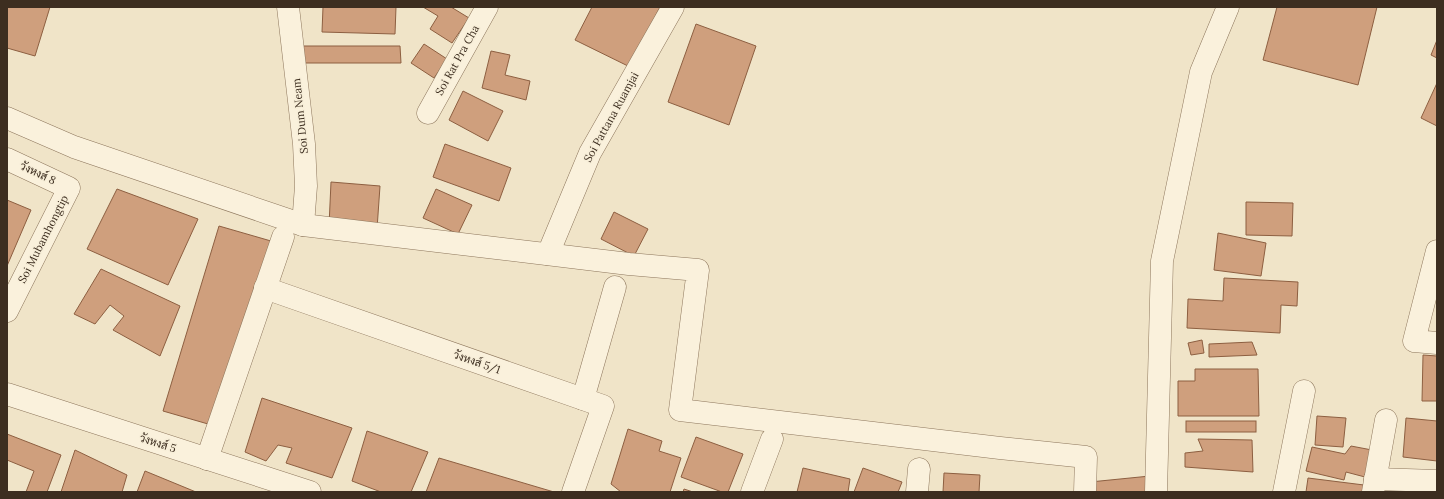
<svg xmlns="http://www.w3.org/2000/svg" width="1444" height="499" font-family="Lora,Sarabun,serif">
<rect width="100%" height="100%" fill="#f0e4c8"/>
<g fill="#cf9f7d" stroke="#8d5f41">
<polygon points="7,7 50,7 35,56 7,48"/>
<polygon points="323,7 396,7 395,34 322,32"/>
<polygon points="423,7 451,7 469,18 452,43 430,29 438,16"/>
<polygon points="592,7 660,7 630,67 575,40"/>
<polygon points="1277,7 1377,7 1358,85 1263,60"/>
<polygon points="696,24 756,46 729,125 668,102"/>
<polygon points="1437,40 1437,58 1431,55"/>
<polygon points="424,44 447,59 434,78 411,63"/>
<polygon points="301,46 400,46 401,63 301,63"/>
<polygon points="491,51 510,55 505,75 530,81 526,100 482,88"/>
<polygon points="1437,83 1437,126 1421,118"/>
<polygon points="463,91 503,111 488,141 449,120"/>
<polygon points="445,144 511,168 499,201 433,177"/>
<polygon points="331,182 380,186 377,229 329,226"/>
<polygon points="117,189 198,219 168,285 87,249"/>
<polygon points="436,189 472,205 458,234 423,218"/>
<polygon points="7,200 31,210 7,266"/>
<polygon points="1246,202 1293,203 1292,236 1246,235"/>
<polygon points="614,212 648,229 634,256 601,239"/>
<polygon points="219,226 271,241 215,426 163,411"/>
<polygon points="1218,233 1266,243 1261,276 1214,270"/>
<polygon points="101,269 180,306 160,356 113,330 124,316 110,305 95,324 74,314"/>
<polygon points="1224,278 1298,282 1297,306 1281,305 1280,333 1187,328 1188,299 1223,301"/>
<polygon points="1202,340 1204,353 1191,355 1188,343"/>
<polygon points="1252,342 1257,355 1209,357 1209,344"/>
<polygon points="1423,355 1437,356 1437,401 1422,401"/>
<polygon points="1195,369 1258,369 1259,416 1178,416 1178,381 1195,381"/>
<polygon points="262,398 352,428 332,478 286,463 292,448 278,445 266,461 245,452"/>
<polygon points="1317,416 1346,418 1343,447 1315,445"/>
<polygon points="1406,418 1437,421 1437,461 1403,457"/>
<rect x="1186" y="421" width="70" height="11"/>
<polygon points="628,429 662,441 659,451 681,458 670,492 621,492 611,484"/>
<polygon points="367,431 428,452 411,492 381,492 352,481"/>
<polygon points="7,434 61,455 47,492 26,492 34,471 7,460"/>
<polygon points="696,437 743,454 728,492 722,492 681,477"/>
<polygon points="1198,439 1252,440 1253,472 1185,467 1185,453 1203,451"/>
<polygon points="1351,446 1372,450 1365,477 1346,472 1344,480 1306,471 1312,447 1345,454"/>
<polygon points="75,450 127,475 122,492 61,492"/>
<polygon points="439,458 554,492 426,492"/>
<polygon points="803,468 850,479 848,492 797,492"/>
<polygon points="863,468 902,482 898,492 854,492"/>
<polygon points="145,471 196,492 137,492"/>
<polygon points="944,473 980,475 979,492 943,492"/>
<polygon points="1150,476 1151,492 1091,492 1090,482"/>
<polygon points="1308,478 1364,485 1363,492 1306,492"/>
<polygon points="684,489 693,492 683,492"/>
</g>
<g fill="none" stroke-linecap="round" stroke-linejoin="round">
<g stroke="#8d765c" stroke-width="23">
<g id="minor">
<polyline points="288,7 304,144 306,186 303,225"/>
<polyline points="428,113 487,7"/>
<polyline points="7,118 74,147 303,225 629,264 698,270 680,410 1000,448 1086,457 1085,492"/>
<polyline points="7,159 69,188 7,311"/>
<polyline points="1437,251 1414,341 1437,343"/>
<polyline points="548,254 590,153 673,7"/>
<polyline points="265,288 603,406 573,492"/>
<polyline points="7,394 310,492"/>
<polyline points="583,399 615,287"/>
<polyline points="207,459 283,237"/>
<polyline points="1375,479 1437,481"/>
<polyline points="752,492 772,439"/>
<polyline points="917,492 919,469"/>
<polyline points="1156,492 1162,261 1201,72 1228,7"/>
<polyline points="1284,492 1304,391"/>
<polyline points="1373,492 1386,420"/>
</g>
</g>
<use href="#minor" stroke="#faf1dc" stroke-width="22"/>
</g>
<g text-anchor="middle" stroke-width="3" stroke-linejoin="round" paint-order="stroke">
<g font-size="11" fill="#3d2e20" stroke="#f7eed8">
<text transform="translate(457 60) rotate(-61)" y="4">Soi Rat Pra Cha</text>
<text transform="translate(300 116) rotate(-96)" y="4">Soi Dum Neam</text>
<text transform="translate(611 117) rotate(-61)" y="4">Soi Pattana Ruamjai</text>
<text transform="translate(38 173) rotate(25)" y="4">วังหงส์ 8</text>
<text transform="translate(43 239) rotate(-63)" y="4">Soi Mubamhongtip</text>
<text transform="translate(477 362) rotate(19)" y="4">วังหงส์ 5/1</text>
<text transform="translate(158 443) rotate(18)" y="4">วังหงส์ 5</text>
</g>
</g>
<rect width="1444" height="499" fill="none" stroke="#3d2e20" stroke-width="16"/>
</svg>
